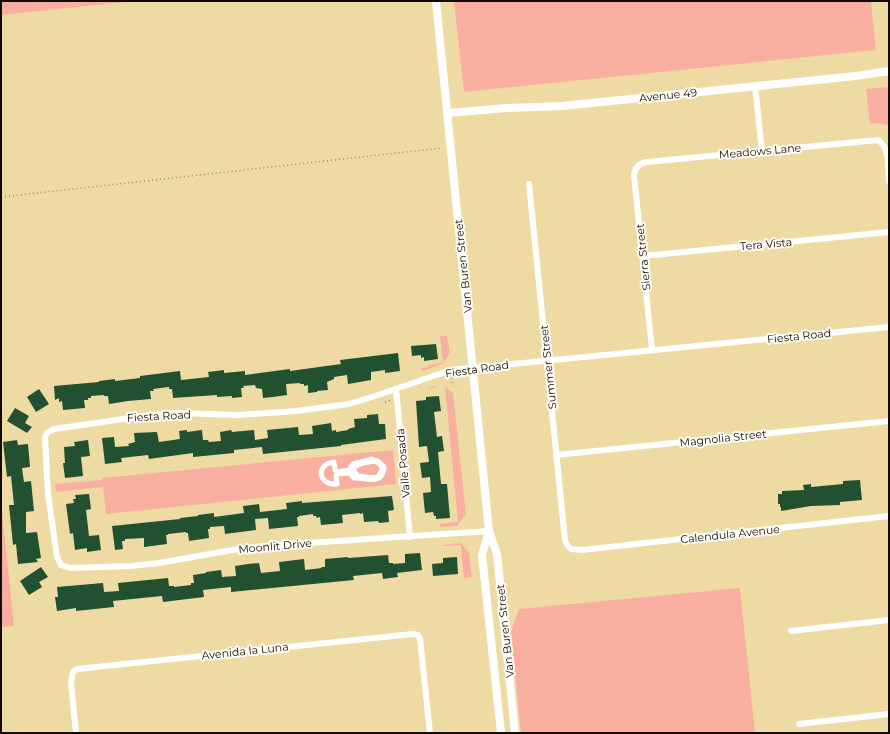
<svg xmlns="http://www.w3.org/2000/svg" width="890" height="734" font-family="Montserrat,sans-serif">
<rect width="100%" height="100%" fill="#eedba3"/>
<g fill="#f9afa0">
<polygon points="1,1 134,1 1,15"/>
<polygon points="454,1 871,1 876,50 464,92"/>
<polygon points="889,87 889,126 880,123 870,124 866,89"/>
<polygon points="440,336 447,336 450,353 442,364 422,371 421,368 428,367 428,365 433,364 433,365 443,362"/>
<polygon points="441,384 429,390 429,388 441,384 453,393 466,514 457,526 440,527 440,524 458,522 445,387"/>
<polygon points="393,450 396,484 106,514 103,487 56,492 55,484 102,480 102,478"/>
<polygon points="1,501 14,626 1,627"/>
<polygon points="461,543 469,553 472,577 464,578 461,545 443,546 443,545"/>
<polygon points="740,588 755,733 521,733 511,632 519,609"/>
</g>
<g fill="#215131">
<polygon points="436,344 438,359 424,361 424,357 421,358 421,355 412,356 411,346"/>
<polygon points="398,353 400,371 385,373 385,370 371,372 371,380 348,384 347,375 334,377 334,379 327,382 328,390 317,391 317,392 308,393 308,385 304,386 304,384 300,384 300,383 286,384 287,395 273,397 263,398 262,389 256,388 255,385 243,386 244,388 241,388 242,397 232,398 232,396 217,397 217,395 173,398 172,389 169,389 169,387 153,389 154,391 150,391 151,399 128,401 109,404 108,396 104,396 104,395 91,396 91,398 88,398 88,400 84,400 85,408 63,410 62,401 59,402 59,398 55,400 54,386 99,382 99,381 115,379 115,381 140,378 140,376 180,371 181,380 209,377 208,372 224,370 224,373 245,371 245,375 290,369 290,371 341,364 340,360"/>
<polygon points="39,389 49,404 36,412 27,397"/>
<polygon points="439,396 441,411 434,412 437,437 442,436 444,451 438,452 441,484 447,484 450,518 436,519 436,516 434,516 433,512 425,513 423,493 431,492 430,477 422,478 420,463 429,462 427,446 419,447 416,401 426,400 426,397"/>
<polygon points="15,408 29,416 25,423 32,427 27,433 7,421"/>
<polygon points="378,414 379,424 385,424 386,439 341,445 341,446 263,454 262,447 234,450 234,453 193,457 193,453 149,459 148,455 121,458 122,462 105,464 102,438 114,437 115,447 129,446 128,444 135,442 134,433 157,432 159,442 180,439 179,431 187,430 187,432 202,430 203,440 208,440 209,442 221,441 220,432 231,430 232,432 254,430 255,440 268,438 267,430 298,427 299,435 313,434 312,426 331,423 332,431 336,430 336,432 348,430 348,429 355,427 354,419 367,418 367,415"/>
<polygon points="17,440 18,445 28,444 30,467 22,468 24,482 31,481 34,511 26,512 26,533 37,532 41,558 36,559 38,562 18,564 16,544 13,545 9,505 14,505 11,476 7,477 3,442"/>
<polygon points="88,440 90,456 81,457 83,476 65,478 63,463 65,463 64,447 75,446 74,442"/>
<polygon points="860,480 862,500 840,502 840,505 811,506 781,511 781,507 780,507 780,504 778,504 778,494 782,494 782,491 804,490 803,485 811,484 811,487 843,484 843,481"/>
<polygon points="89,494 91,509 86,510 89,536 99,535 101,550 87,552 87,548 75,550 73,533 70,534 66,504 74,503 73,499 76,499 75,495"/>
<polygon points="392,496 394,510 388,511 389,522 379,523 378,521 364,522 363,513 360,514 360,513 342,515 343,523 321,525 320,517 317,518 316,516 313,516 313,514 299,516 299,517 297,517 298,526 269,529 268,518 255,519 256,530 225,534 224,526 210,527 210,529 208,529 209,538 189,541 188,533 186,533 186,532 168,534 168,535 166,535 167,544 144,547 144,538 125,539 125,541 122,541 123,549 115,550 112,526 180,519 180,518 198,516 198,515 214,513 214,517 244,513 243,506 259,504 260,512 287,509 286,503 302,501 302,503"/>
<polygon points="420,553 422,570 397,573 398,577 383,579 382,573 353,576 354,580 231,592 231,587 203,590 204,597 163,602 162,596 142,598 113,601 114,607 76,611 76,608 57,611 55,597 58,597 57,587 103,583 104,592 119,591 118,583 168,578 169,586 174,586 174,587 191,585 191,583 194,583 193,575 206,573 206,572 221,570 222,577 236,576 235,566 248,564 259,563 261,573 280,571 279,562 304,559 305,570 322,568 321,567 325,567 325,559 348,557 348,558 388,555 389,563 393,563 393,564 405,563 405,554"/>
<polygon points="457,557 458,574 433,576 432,564 443,563 443,558"/>
<polygon points="41,567 48,577 39,582 42,587 29,595 20,581"/>
</g>
<g fill="none" stroke-linecap="round" stroke-linejoin="round">
<g stroke="#968962" stroke-width="1.5" stroke-dasharray="1 3" stroke-linecap="butt">
<polyline points="1,197 442,148"/>
<polyline points="452,378 453,386"/>
<polyline points="385,402 391,400"/>
</g>
<path stroke="#fff" stroke-width="5" d="M372 459 378 461 384 467H382L380 464 375 461 363 463 354 467V471L358 476C365 476 371 479 378 477L382 470 384 469C381 486 366 477 354 478L350 473 337 474 336 476 337 484C318 486 315 464 334 462L335 470 337 472 349 470 353 464Z"/>
<g stroke="#fff" stroke-width="6">
<polyline points="755,86 762,151"/>
<polyline points="529,184 565,540 567,545 571,549 582,550 889,516"/>
<polyline points="643,256 889,232"/>
<path d="M652 350 634 175C635 167 639 163 647 162L878 140C890 148 888 168 889 181"/>
<polyline points="396,389 410,537"/>
<polyline points="556,455 889,421"/>
<polyline points="489,531 277,545 244,548 159,563 131,566 70,568 61,565 57,557 48,494 45,437 47,433 54,429 151,415 179,413 239,415 296,411 349,404 372,397 451,370 889,327"/>
<polyline points="791,631 889,620"/>
<polyline points="799,724 889,714"/>
<polyline points="76,733 71,682 73,672 77,669 413,634 418,635 420,639 430,733"/>
</g>
<g stroke="#fff" stroke-width="8">
<polyline points="436,1 489,531 497,554 515,733"/>
<polyline points="447,113 507,108 562,106 856,76 889,71"/>
<polyline points="489,531 482,555 501,733"/>
</g>
</g>
<g text-anchor="middle" stroke-width="4" stroke-linejoin="round" paint-order="stroke">
<g font-size="11" fill="#120c00" stroke="#fffdf8">
<text transform="translate(668 95) rotate(-6)" y="4">Avenue 49</text>
<text transform="translate(760 151) rotate(-5)" y="4">Meadows Lane</text>
<text transform="translate(766 244) rotate(-5)" y="4">Tera Vista</text>
<text transform="translate(643 257) rotate(-96)" y="4">Sierra Street</text>
<text transform="translate(463 266) rotate(-96)" y="4">Van Buren Street</text>
<text transform="translate(799 336) rotate(-6)" y="4">Fiesta Road</text>
<text transform="translate(548 367) rotate(-96)" y="4">Summer Street</text>
<text transform="translate(477 369) rotate(-8)" y="4">Fiesta Road</text>
<text transform="translate(159 416) rotate(-3)" y="4">Fiesta Road</text>
<text transform="translate(723 438) rotate(-6)" y="4">Magnolia Street</text>
<text transform="translate(403 463) rotate(-95)" y="4">Valle Posada</text>
<text transform="translate(730 534) rotate(-6)" y="4">Calendula Avenue</text>
<text transform="translate(275 546) rotate(-5)" y="4">Moonlit Drive</text>
<text transform="translate(505 631) rotate(-96)" y="4">Van Buren Street</text>
<text transform="translate(245 651) rotate(-6)" y="4">Avenida la Luna</text>
</g>
</g>
<rect width="890" height="734" fill="none" stroke="#120c00" stroke-width="4"/>
</svg>
